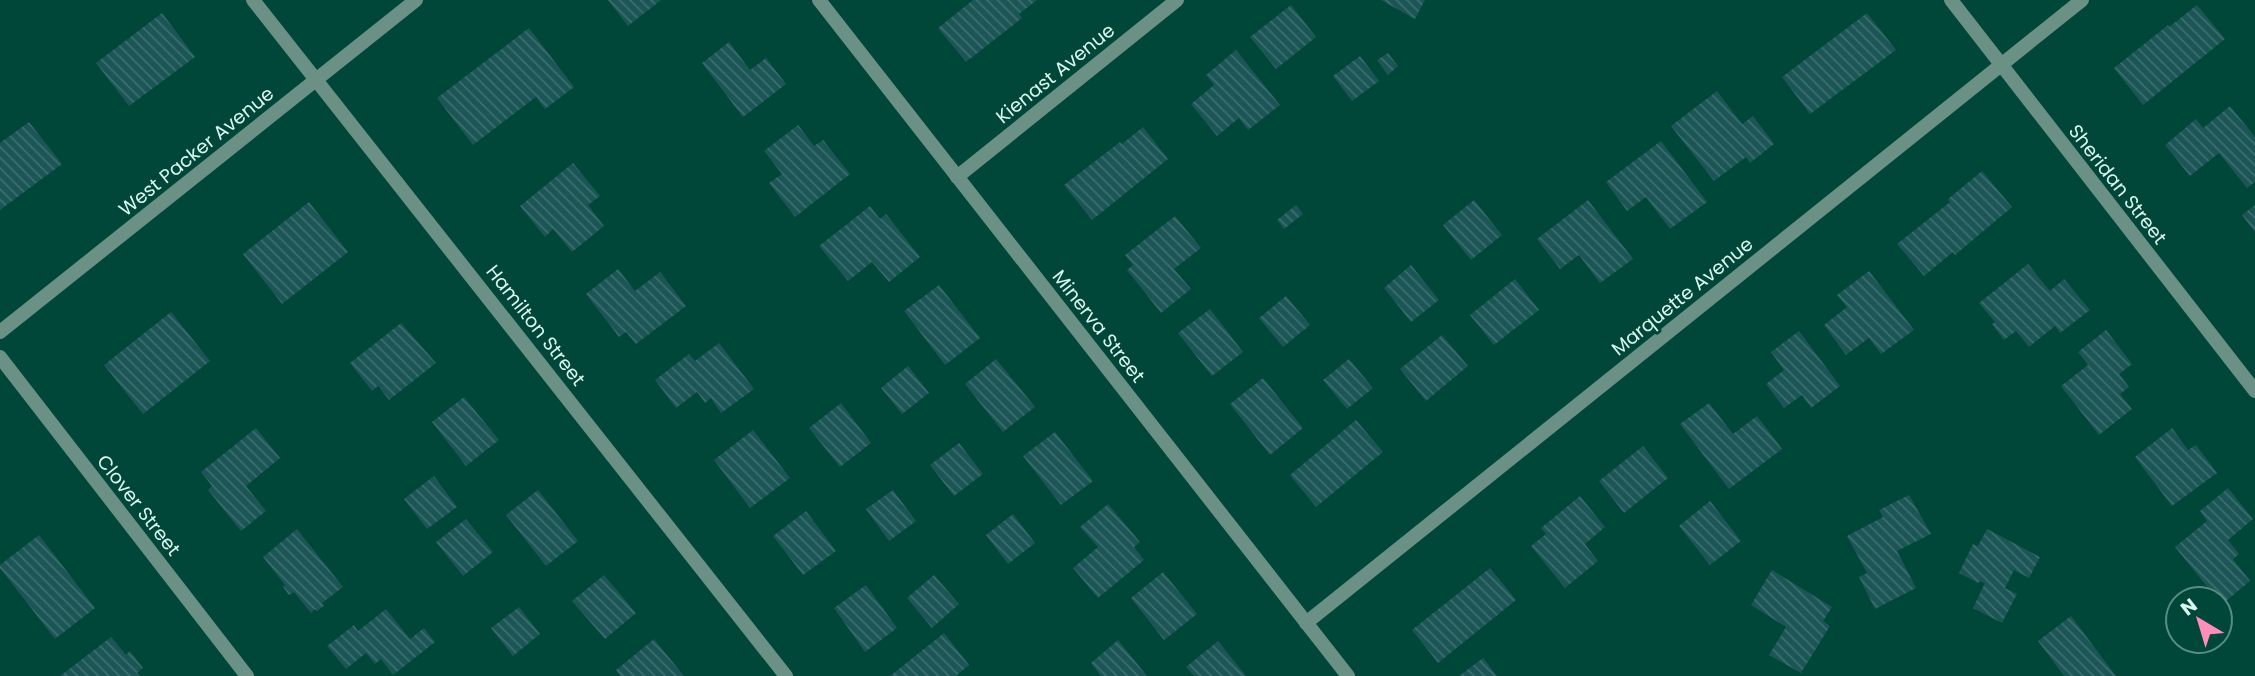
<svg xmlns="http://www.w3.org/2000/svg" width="2255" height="676" font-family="Poppins,sans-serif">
<defs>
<pattern id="building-back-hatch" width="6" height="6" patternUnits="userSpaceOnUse" patternTransform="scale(1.75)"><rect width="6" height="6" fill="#1c5555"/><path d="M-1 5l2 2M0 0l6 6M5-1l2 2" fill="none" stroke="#3c6e6e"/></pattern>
</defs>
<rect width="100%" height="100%" fill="#004639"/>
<g fill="url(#building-back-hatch)">
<polygon points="608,0 661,0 628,26"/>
<polygon points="973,0 1037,0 1019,14 1022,18 966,62 938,28"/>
<polygon points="1381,0 1425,0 1415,19"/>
<polygon points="1291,5 1316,37 1276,69 1250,37"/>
<polygon points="2197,5 2225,39 2143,105 2114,68 2168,25 2169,27"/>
<polygon points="162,13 195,57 129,106 96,63"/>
<polygon points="1867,13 1896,50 1810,114 1782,77"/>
<polygon points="529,28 574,87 545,109 536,97 473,145 437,98"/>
<polygon points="729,42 750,70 766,58 786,84 743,117 702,63"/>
<polygon points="1236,50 1280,105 1248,130 1239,118 1217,136 1191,104 1214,85 1206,75"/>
<polygon points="1388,53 1398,66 1388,75 1377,60"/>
<polygon points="1360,56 1379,81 1352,101 1333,76"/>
<polygon points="1717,91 1742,124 1753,116 1774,144 1750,163 1746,157 1714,181 1671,126"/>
<polygon points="2230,106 2255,137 2255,182 2247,188 2219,153 2190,176 2165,145 2196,119 2203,128"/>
<polygon points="29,122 62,164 0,210 0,143"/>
<polygon points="798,125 814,146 823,140 850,174 795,217 769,183 782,174 764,151"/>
<polygon points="1143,127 1168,159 1092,220 1064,185 1120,142 1122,144"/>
<polygon points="1661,141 1707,202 1670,229 1646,197 1627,211 1606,182"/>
<polygon points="573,163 600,196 588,205 604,226 572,252 553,229 545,237 520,206"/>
<polygon points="1982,171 2012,207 1955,255 1953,252 1924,276 1897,244 1950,202 1948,199"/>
<polygon points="1474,200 1502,235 1471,260 1443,225"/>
<polygon points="1588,200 1633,259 1600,283 1579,255 1560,269 1537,239"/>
<polygon points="309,202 348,252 282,304 243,254"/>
<polygon points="1296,205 1303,214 1284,229 1277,220"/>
<polygon points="2255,205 2255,232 2242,215"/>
<polygon points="870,206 880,219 886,214 920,257 889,282 872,262 848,281 819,246"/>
<polygon points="1175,216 1201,248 1174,269 1191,289 1161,313 1127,270 1133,265 1125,255"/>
<polygon points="2028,264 2050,291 2064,279 2090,310 2060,333 2055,326 2029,347 2016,331 2004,340 1992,324 1995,322 1979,303"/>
<polygon points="1411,265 1439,300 1411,322 1384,288"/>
<polygon points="618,269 635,291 660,272 686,306 636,344 626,332 619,337 586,294"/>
<polygon points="1869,271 1914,330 1881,354 1869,338 1846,355 1824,325 1847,307 1837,295"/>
<polygon points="1515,279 1539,310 1494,345 1470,315"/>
<polygon points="939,285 980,338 945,365 904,311"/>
<polygon points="1286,296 1310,325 1283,347 1259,318"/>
<polygon points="1210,309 1243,352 1212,376 1178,333"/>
<polygon points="171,312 210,361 143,414 104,365"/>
<polygon points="401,323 436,363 389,400 378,386 372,391 350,363"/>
<polygon points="2106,330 2132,364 2119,374 2129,387 2120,394 2132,409 2099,435 2061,386 2088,365 2078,352"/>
<polygon points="1799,331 1840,386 1811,408 1802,395 1784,408 1766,384 1784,370 1771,352"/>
<polygon points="1442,335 1468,366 1426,401 1400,369"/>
<polygon points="719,343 754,389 721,413 711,398 705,403 697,392 676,408 655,380 689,354 695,361"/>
<polygon points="996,359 1035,407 1003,432 965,384"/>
<polygon points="1349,359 1373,388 1347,409 1323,380"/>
<polygon points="908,366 929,393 902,414 881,388"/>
<polygon points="1263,378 1303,428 1270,455 1230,404"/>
<polygon points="464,397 499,440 466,466 432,422"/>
<polygon points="841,403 871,443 840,467 809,428"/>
<polygon points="1709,403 1733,434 1757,416 1782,449 1729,489 1680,424"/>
<polygon points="1356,420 1383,452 1316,507 1290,475"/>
<polygon points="256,428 280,458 246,486 266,511 241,531 208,490 212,486 201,472"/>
<polygon points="2172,428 2188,450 2196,445 2217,473 2172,506 2135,457"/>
<polygon points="753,430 790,478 750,508 714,460"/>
<polygon points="1055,432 1093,481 1061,505 1023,456"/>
<polygon points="959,443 983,474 954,496 930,465"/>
<polygon points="1643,446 1668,478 1624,513 1599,481"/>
<polygon points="434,476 457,507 427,529 404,499"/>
<polygon points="2228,488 2253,519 2228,540 2239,554 2233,559 2250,581 2221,605 2220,599 2217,599 2175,547 2207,521 2200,511"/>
<polygon points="538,490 578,541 546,566 506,515"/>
<polygon points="893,490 916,521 889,541 866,509"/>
<polygon points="1909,495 1931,534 1897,551 1916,588 1875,609 1859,577 1867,573 1847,536 1883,517 1879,510"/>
<polygon points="1580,496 1605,527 1585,544 1598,561 1565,588 1531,546 1546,534 1541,528"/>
<polygon points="1710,501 1741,541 1710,565 1679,526"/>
<polygon points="1108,504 1140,542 1134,547 1144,560 1098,598 1073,568 1098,547 1080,527"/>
<polygon points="806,511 836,551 803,575 773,536"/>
<polygon points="1013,514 1035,543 1008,564 986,535"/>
<polygon points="466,519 493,552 463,576 436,542"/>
<polygon points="297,529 343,587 322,603 324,606 317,611 315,609 311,613 294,592 289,595 283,587 285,585 263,557"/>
<polygon points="1987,529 2040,557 2029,578 2014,570 2005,588 2017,594 2002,623 1973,608 1985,583 1980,581 1978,583 1959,573 1973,544 1978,546"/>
<polygon points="39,535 95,608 55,639 0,568 0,565"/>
<polygon points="1490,568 1516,600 1438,663 1412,630"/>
<polygon points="1772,570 1832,607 1823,621 1830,626 1801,673 1769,655 1786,627 1751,605"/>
<polygon points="1163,572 1197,614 1164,640 1131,598"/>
<polygon points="604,575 636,613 605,639 572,601"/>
<polygon points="934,575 959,604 932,628 907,598"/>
<polygon points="866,585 897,628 865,652 834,608"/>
<polygon points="519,607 540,634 513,656 491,628"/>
<polygon points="386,609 410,639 424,628 435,642 393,675 381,659 375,664 366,653 346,669 327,646 354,625 358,631"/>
<polygon points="2071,616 2116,676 2064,676 2038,641"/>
<polygon points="944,633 969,665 956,676 890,676"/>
<polygon points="111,637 126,655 130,651 143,668 137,673 140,676 60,676"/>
<polygon points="654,639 684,676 620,676 616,670"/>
<polygon points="1118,640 1147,676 1101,676 1091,663"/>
<polygon points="1218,641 1246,676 1194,676 1186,667"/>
<polygon points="1483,658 1497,676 1459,676"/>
</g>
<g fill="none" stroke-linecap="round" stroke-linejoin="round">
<g stroke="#6b9086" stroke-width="14">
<polyline points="253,0 786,676"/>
<polyline points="819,0 1348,676"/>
<polyline points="1951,0 2255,391"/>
<polyline points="957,177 1177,0"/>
<polyline points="0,332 416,0"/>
<polyline points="0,357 247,676"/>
<polyline points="1306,623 2082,0"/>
</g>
</g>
<g text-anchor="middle" stroke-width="6" stroke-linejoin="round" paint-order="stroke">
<g font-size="19" fill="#d9f7ee" stroke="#004639">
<text transform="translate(1055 73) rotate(-39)" y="7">Kienast Avenue</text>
<text transform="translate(196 151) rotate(-39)" y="7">West Packer Avenue</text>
<text transform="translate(2118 184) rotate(52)" y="7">Sheridan Street</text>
<text transform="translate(1682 296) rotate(-39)" y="7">Marquette Avenue</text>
<text transform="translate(536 325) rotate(52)" y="7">Hamilton Street</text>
<text transform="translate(1099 326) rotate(52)" y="7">Minerva Street</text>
<text transform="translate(139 505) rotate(52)" y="7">Clover Street</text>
</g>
</g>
<g transform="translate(2199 620) rotate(322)"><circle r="33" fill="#004639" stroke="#578d81" stroke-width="2"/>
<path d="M0-5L12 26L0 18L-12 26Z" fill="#ff8eba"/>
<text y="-10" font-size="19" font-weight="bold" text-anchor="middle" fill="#d9f7ee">N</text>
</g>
</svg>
